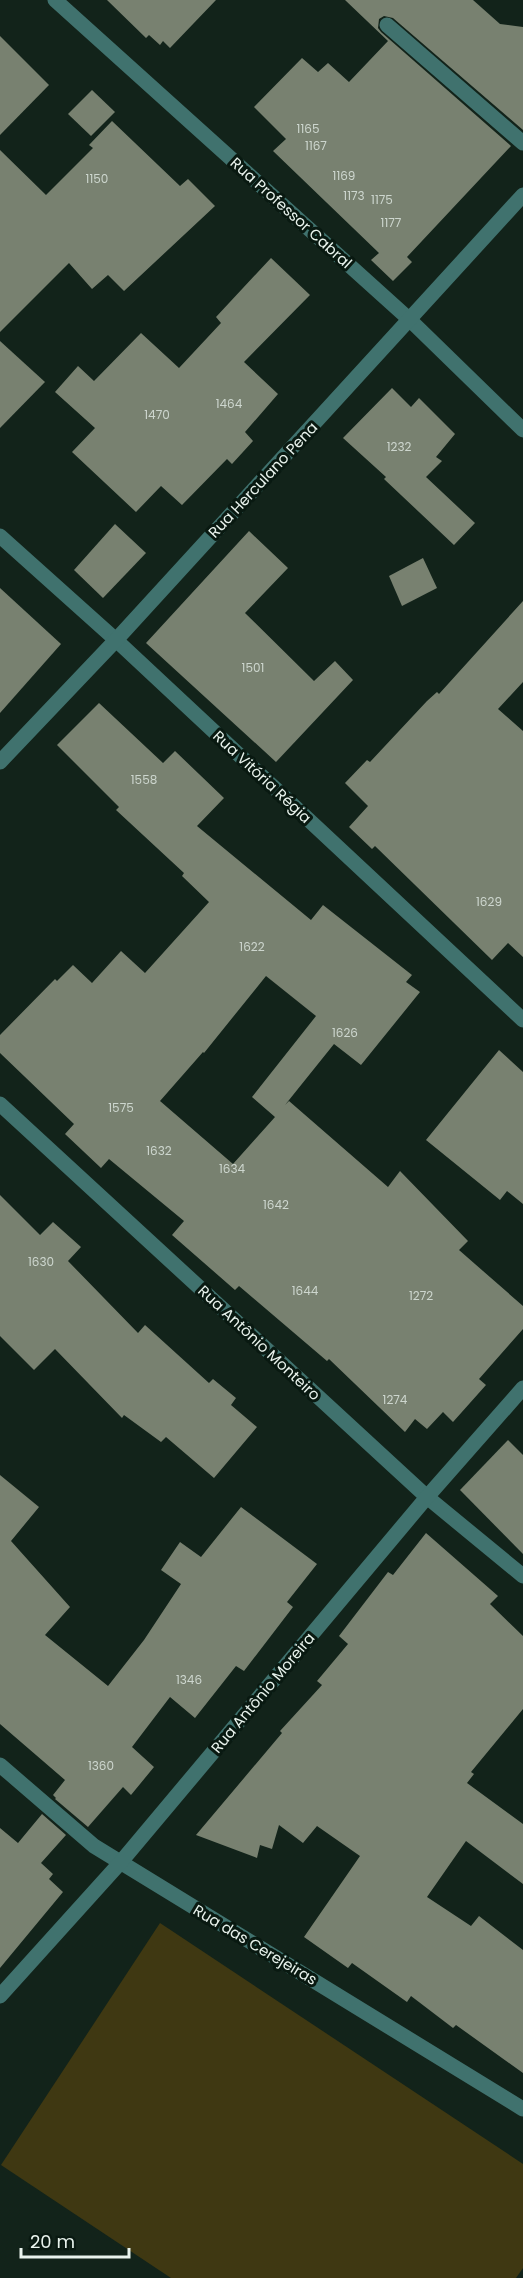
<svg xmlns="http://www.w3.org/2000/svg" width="523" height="2278" font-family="Poppins,sans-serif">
<rect width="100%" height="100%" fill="#12231a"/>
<polygon fill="#3f3812" points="160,1923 523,2164 523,2268 516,2278 171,2278 1,2165"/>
<g fill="#788170" fill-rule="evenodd">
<polygon points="107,0 216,0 170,48 163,41 160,45 149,35 146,38"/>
<polygon points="345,0 473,0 500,24 523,27 523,130 393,18 384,16 379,19 378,28 381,32 511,146 407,257 412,262 393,281 371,260 379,253 273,151 286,139 254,107 302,58 318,72 328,63 349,82 388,41"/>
<polygon points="0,36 49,85 0,135"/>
<polygon points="92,90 115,112 91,136 68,114"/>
<polygon points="112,121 180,186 188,179 215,206 124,291 108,275 92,289 69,263 0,332 0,150 46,195 93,148 89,145"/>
<polygon points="271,258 310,295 244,362 278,394 245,432 253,441 232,464 227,459 182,505 161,486 136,512 72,452 95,428 55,392 78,366 94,381 141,333 179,368 221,323 216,317"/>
<polygon points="0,341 45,382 0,428"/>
<polygon points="392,388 411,407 419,398 455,434 436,457 442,461 426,477 475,523 454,545 384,479 386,477 343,438"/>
<polygon points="115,524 146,553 103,598 74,570"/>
<polygon points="249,531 288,568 245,613 314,681 335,661 353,680 276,762 146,643"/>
<polygon points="423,558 437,588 402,606 389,576"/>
<polygon points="0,588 61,644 0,713"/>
<polygon points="523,601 523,682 498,709 523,731 523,957 508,943 492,960 375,846 372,849 349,827 368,806 345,783 367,760 370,762 427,701 437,692 439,694"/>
<path d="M99 703 163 763 175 751 224 798 197 826 311 920 323 905 412 975 406 982 420 992 361 1065 334 1044 285 1105 289 1101 388 1187 400 1171 468 1241 459 1250 523 1306V1329L479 1379 486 1385 453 1422 443 1412 427 1429 415 1419 405 1432 329 1359 327 1361 239 1286 235 1290 172 1235 184 1221 109 1159 101 1168 65 1134 74 1124 0 1053V1035L55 979 57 981 73 965 92 983 121 951 145 973 209 902 182 876 184 873 116 810 119 807 57 745ZM266 976 316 1016 252 1097 275 1117 233 1164 160 1101 203 1052 204 1053Z"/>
<polygon points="499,1050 523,1072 523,1204 507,1191 500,1200 426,1140"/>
<polygon points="0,1195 40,1235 53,1222 81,1247 68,1261 138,1333 145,1325 209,1383 213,1379 236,1398 231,1405 257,1427 214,1478 166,1437 161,1442 124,1415 122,1418 55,1349 34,1370 0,1336"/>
<polygon points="508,1440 523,1455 523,1554 460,1490"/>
<polygon points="0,1475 39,1507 11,1541 70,1607 45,1635 108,1686 144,1640 181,1584 161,1570 180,1542 201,1557 241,1507 317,1564 287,1602 293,1607 244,1671 236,1666 195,1718 170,1697 132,1747 154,1767 131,1795 123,1787 88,1827 55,1799 56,1798 53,1795 65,1780 0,1724"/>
<polygon points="426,1533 498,1596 490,1604 523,1636 523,1709 471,1772 474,1774 467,1783 523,1824 523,1884 466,1841 427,1897 471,1926 479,1916 523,1950 523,2073 456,2025 453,2028 411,1996 407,2002 352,1963 348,1968 304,1937 360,1856 317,1826 303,1843 279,1825 272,1849 260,1845 257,1858 196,1835 282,1733 280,1731 322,1685 317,1681 348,1644 339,1636 388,1572 393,1575"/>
<polygon points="42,1814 66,1835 41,1863 53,1874 49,1879 63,1892 0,1968 0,1828 18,1843"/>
</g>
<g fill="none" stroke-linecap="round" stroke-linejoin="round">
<g stroke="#40726e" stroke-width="15">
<polyline points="55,0 410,320 523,430"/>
<polyline points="387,25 523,143"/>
<polyline points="0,536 116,640 523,1020"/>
<polyline points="0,762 116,640 523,195"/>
<polyline points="0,1104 427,1497 523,1576"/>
<polyline points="0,1765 94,1846 523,2109"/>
<polyline points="0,1996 120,1863 427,1497 523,1388"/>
</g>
</g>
<g text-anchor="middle" stroke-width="6" stroke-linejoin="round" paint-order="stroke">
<g font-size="12" fill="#cdd6ce">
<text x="308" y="133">1165</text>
<text x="316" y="150">1167</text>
<text x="344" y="180">1169</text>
<text x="97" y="183">1150</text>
<text x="354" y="200">1173</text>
<text x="382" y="204">1175</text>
<text x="391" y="227">1177</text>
<text x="229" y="408">1464</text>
<text x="157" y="419">1470</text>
<text x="399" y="451">1232</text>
<text x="253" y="672">1501</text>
<text x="144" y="784">1558</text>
<text x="489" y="906">1629</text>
<text x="252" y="951">1622</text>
<text x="345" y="1037">1626</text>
<text x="121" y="1112">1575</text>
<text x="159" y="1155">1632</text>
<text x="232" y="1173">1634</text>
<text x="276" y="1209">1642</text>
<text x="41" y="1266">1630</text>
<text x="305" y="1295">1644</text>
<text x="421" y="1300">1272</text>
<text x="395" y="1404">1274</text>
<text x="189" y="1684">1346</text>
<text x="101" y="1770">1360</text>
</g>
<g font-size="15" fill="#e9f3ed" stroke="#091911">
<text transform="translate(291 213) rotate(42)" y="5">Rua Professor Cabral</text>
<text transform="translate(263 480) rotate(-47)" y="5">Rua Herculano Pena</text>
<text transform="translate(262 777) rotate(43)" y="5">Rua Vitória Régia</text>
<text transform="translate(259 1343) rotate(43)" y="5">Rua Antônio Monteiro</text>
<text transform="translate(263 1693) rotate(-50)" y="5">Rua Antônio Moreira</text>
<text transform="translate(255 1945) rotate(31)" y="5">Rua das Cerejeiras</text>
</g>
</g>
<path d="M21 2248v9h108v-9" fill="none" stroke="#e9f3ed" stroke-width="3"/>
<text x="30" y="2248" font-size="18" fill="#e9f3ed" stroke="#091911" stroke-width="4.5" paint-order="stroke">20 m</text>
</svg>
